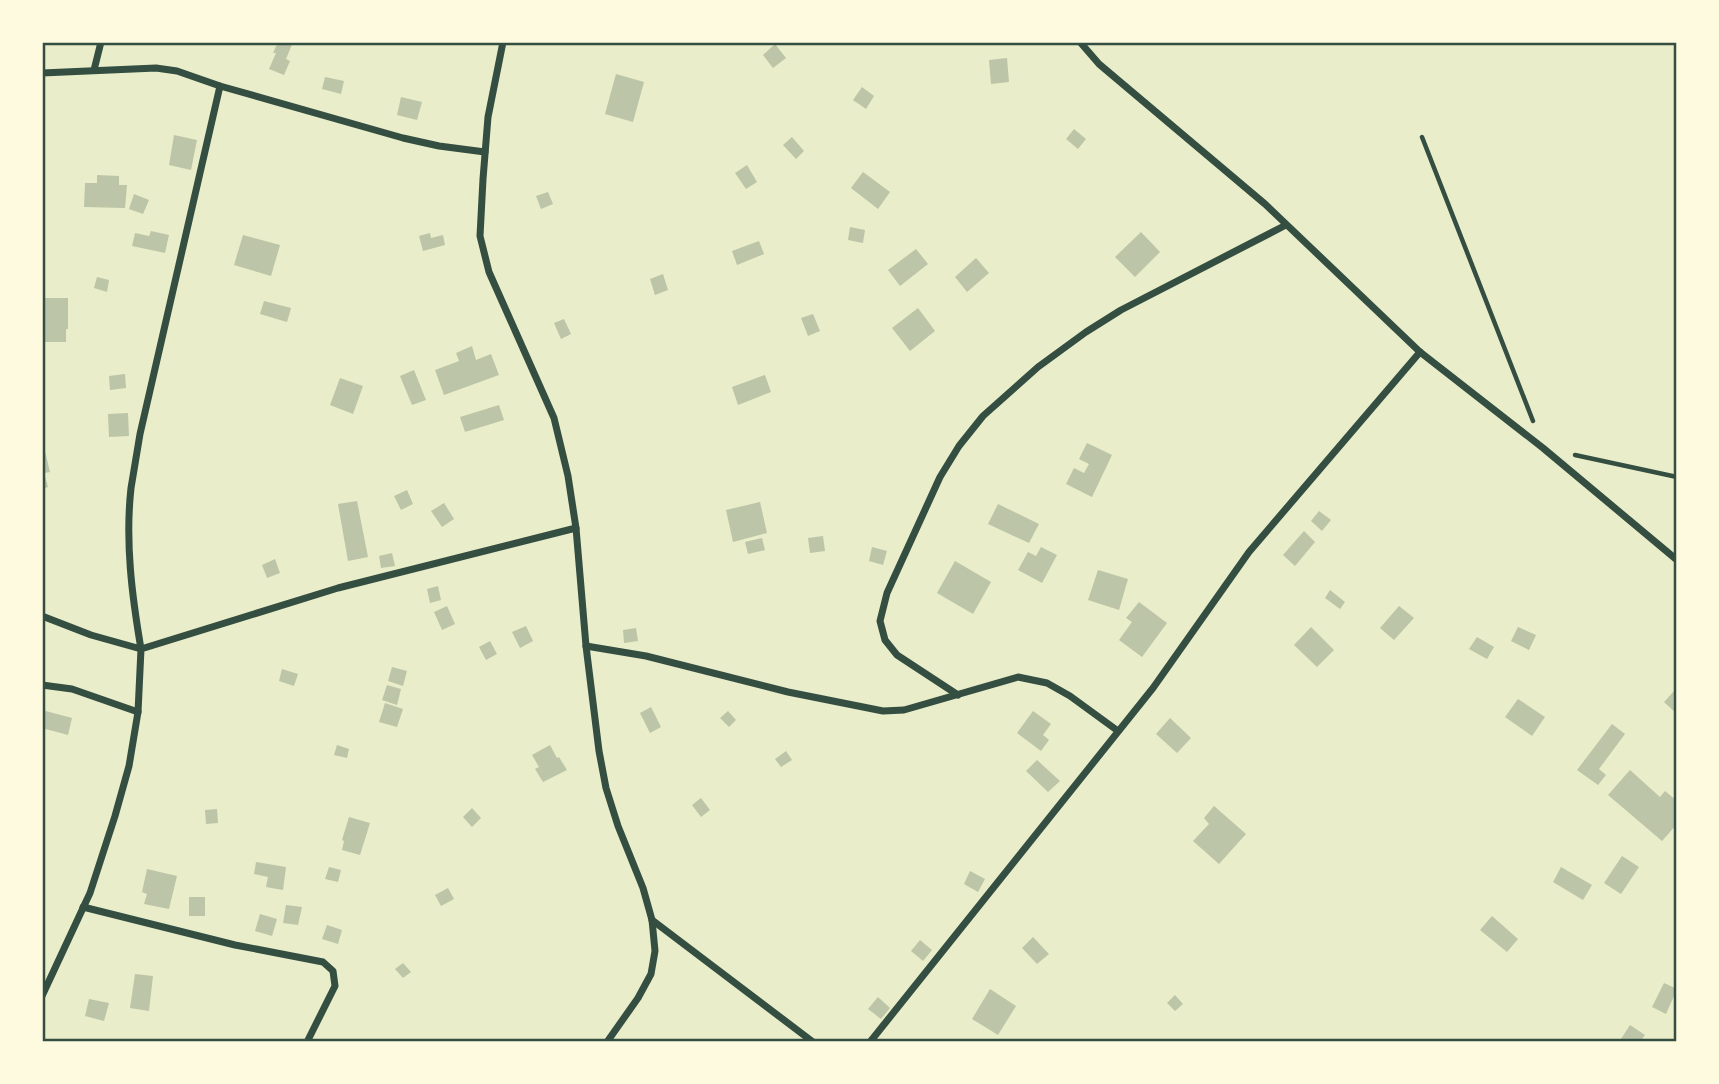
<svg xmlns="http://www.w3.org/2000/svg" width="1719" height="1084" font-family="'Fira Sans Condensed',sans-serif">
<rect width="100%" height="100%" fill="#e9edc9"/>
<g fill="#bcc5a7">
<polygon points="278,42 293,42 286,59 290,61 284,75 269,69 276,53 273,53"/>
<polygon points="775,44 786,58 773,68 763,55"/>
<polygon points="1007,58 1009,82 991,84 989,60"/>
<polygon points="616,74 644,82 633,122 605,114"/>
<polygon points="325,77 344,81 341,94 322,89"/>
<polygon points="862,87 874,96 866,109 853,100"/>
<polygon points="401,97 422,102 417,120 397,115"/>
<polygon points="1074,129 1086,139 1078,149 1066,139"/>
<polygon points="174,135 197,140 191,170 169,165"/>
<polygon points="792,137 804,151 796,159 783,145"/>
<polygon points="747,165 757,182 746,189 735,173"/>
<polygon points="863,172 890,192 878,209 851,188"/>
<polygon points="97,175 119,176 119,185 127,185 125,208 84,207 85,183 97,183"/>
<polygon points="548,192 553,204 541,209 536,196"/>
<polygon points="134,194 149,200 143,214 129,209"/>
<polygon points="850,227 865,230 863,243 848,240"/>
<polygon points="151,231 169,235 165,253 132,246 135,233 149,236"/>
<polygon points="1141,232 1160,252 1135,277 1115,257"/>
<polygon points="430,233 431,238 443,235 445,245 423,251 419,236"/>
<polygon points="243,235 280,245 271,276 234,265"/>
<polygon points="759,241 764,254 737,265 732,251"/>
<polygon points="916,249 928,264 900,286 888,270"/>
<polygon points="976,258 989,273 967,292 955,277"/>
<polygon points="663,274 668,290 655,295 650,279"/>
<polygon points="97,277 109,280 107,292 94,288"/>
<polygon points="42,298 68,298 68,329 66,329 66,342 42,342"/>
<polygon points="264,301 291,308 287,322 260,314"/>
<polygon points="918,308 935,331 910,351 892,328"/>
<polygon points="813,314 820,331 808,336 801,318"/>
<polygon points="564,319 571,334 561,339 554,323"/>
<polygon points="472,346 476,360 491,354 499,375 444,395 435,370 459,361 456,353"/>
<polygon points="414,370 426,400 412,405 400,376"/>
<polygon points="125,374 126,388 110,390 109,376"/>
<polygon points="765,375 771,392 738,405 732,387"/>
<polygon points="340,378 363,386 353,414 330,405"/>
<polygon points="499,405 504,420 465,432 460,417"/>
<polygon points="128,413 129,436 109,437 108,414"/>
<polygon points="1087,443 1112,455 1092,497 1066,484 1074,468 1084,473 1089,464 1079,459"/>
<polygon points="45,451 50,472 44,473 48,487 42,489 42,452"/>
<polygon points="407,490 413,504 401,510 394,496"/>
<polygon points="357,501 368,557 348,561 338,504"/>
<polygon points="760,502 767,533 733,542 726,510"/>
<polygon points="444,503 454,519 442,527 431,511"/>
<polygon points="998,504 1039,524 1029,543 988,524"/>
<polygon points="1319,511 1331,520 1322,531 1311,521"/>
<polygon points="1304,531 1315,542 1295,566 1283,555"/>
<polygon points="823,536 825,551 810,553 808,538"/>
<polygon points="762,538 765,550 748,554 745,542"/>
<polygon points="872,547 887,551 883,565 869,561"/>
<polygon points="1041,547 1057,555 1042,583 1018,570 1028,552 1036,556"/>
<polygon points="392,553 395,566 381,568 379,556"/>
<polygon points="275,559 280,573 267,578 262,565"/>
<polygon points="955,561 991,582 973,614 937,593"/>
<polygon points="1098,570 1128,579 1119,610 1088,600"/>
<polygon points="438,586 441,600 430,603 427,589"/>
<polygon points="1330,590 1345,602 1340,609 1325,598"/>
<polygon points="1139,602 1167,623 1142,657 1119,640 1132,622 1126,618"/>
<polygon points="447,606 455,624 442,630 434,612"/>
<polygon points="1399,606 1414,618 1394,640 1380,628"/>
<polygon points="526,626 533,641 520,648 512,632"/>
<polygon points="1311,627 1334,650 1317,667 1294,645"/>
<polygon points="1518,627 1536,635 1529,650 1511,641"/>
<polygon points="636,628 638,641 624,643 623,630"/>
<polygon points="1477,637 1494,647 1487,659 1469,649"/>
<polygon points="490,641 497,654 486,660 479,647"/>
<polygon points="392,667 407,671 403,686 388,681"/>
<polygon points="282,669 298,674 294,686 279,681"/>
<polygon points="387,685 401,689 397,705 382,700"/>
<polygon points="1674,691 1677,693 1677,714 1664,702"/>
<polygon points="1518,699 1545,717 1532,736 1505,717"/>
<polygon points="385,703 403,709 397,727 379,722"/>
<polygon points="651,707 661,727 650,733 640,713"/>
<polygon points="42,710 72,718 68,735 42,728"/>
<polygon points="728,711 736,720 729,727 720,718"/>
<polygon points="1033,711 1051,724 1043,735 1049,740 1041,751 1017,733"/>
<polygon points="1170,718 1191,738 1177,753 1156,734"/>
<polygon points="1612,724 1625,734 1599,769 1606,775 1598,785 1577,770"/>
<polygon points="337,745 349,749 347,758 334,755"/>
<polygon points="550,745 557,758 559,757 567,770 543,782 535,769 539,767 532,755"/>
<polygon points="786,751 792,760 781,767 775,759"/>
<polygon points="1037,760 1060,781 1048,792 1026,771"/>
<polygon points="1630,770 1660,797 1665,791 1677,801 1677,824 1662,841 1608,795"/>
<polygon points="701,798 710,810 701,817 692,805"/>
<polygon points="1214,806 1246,834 1219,864 1193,841 1209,824 1204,818"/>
<polygon points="472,808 481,818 472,827 463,817"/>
<polygon points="217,809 218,823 206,824 205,810"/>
<polygon points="349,817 370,823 360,855 342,850 344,841 342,840"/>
<polygon points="1622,856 1639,867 1621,894 1604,883"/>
<polygon points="256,862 286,867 283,890 266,887 268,877 254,874"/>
<polygon points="329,867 341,870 338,882 325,879"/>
<polygon points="1561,867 1592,885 1583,900 1553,882"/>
<polygon points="147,869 177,876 169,909 144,904 147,894 142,892"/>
<polygon points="970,871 985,879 978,892 964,884"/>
<polygon points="448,888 454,899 441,906 435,895"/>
<rect x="189" y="897" width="16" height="19"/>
<polygon points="286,905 302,907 298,925 283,923"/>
<polygon points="260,914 277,919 272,936 255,931"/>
<polygon points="1492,916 1518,939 1507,952 1480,930"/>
<polygon points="327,925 342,930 338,944 322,939"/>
<polygon points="1033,937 1049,954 1037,964 1022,948"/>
<polygon points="920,940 932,950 923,961 911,951"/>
<polygon points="403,963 411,972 403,978 395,969"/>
<polygon points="135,974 153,976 149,1011 130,1008"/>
<polygon points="1664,983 1677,989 1666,1014 1652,1007"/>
<polygon points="990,989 1016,1006 998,1035 972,1019"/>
<polygon points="1175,995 1183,1004 1175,1011 1167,1003"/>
<polygon points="878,997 890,1008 881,1019 868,1009"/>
<polygon points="89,999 109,1003 104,1021 85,1016"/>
<polygon points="1630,1025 1645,1035 1640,1042 1619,1042"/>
</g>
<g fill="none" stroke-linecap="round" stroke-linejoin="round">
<g stroke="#344e41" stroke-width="4.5">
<polyline points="1422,137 1533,421"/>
<polyline points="1575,455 1677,477"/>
</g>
<g stroke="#344e41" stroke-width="7">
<polyline points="503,42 488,117 483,179 480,236 489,272 554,418 568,476 576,528 586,646 599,751 606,788 618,826 643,888 652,920 655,951 651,974 638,998 607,1042"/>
<polyline points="1080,42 1099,64 1265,204 1420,352 1543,448 1677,560"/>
<polyline points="94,70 101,42"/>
<path d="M42 73 156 68 177 71 220 86 140 434C137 452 134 470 131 488 125 542 132 596 141 649L91 635 42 616"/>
<polyline points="220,86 403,138 439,146 485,152"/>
<polyline points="586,646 646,656 788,692 883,711 904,710 1018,677 1047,683 1070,696 1118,731"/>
<polyline points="42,685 72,689 138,712"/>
<polyline points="958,695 897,655 885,640 880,621 887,593 940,477 959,446 983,416 1038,367 1086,332 1121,310 1286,225"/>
<polyline points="83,907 235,945 323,962 333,971 335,986 307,1042"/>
<polyline points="652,920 813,1042"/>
<polyline points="42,996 90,893 115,816 129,766 138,712 141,649 338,588 576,528"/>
<polyline points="870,1042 1153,688 1249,552 1420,352"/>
</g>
</g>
<rect width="1719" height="1084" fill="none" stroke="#fefae0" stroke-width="88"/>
<rect x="44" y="44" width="1631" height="996" fill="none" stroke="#344e41" stroke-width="2.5"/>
</svg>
